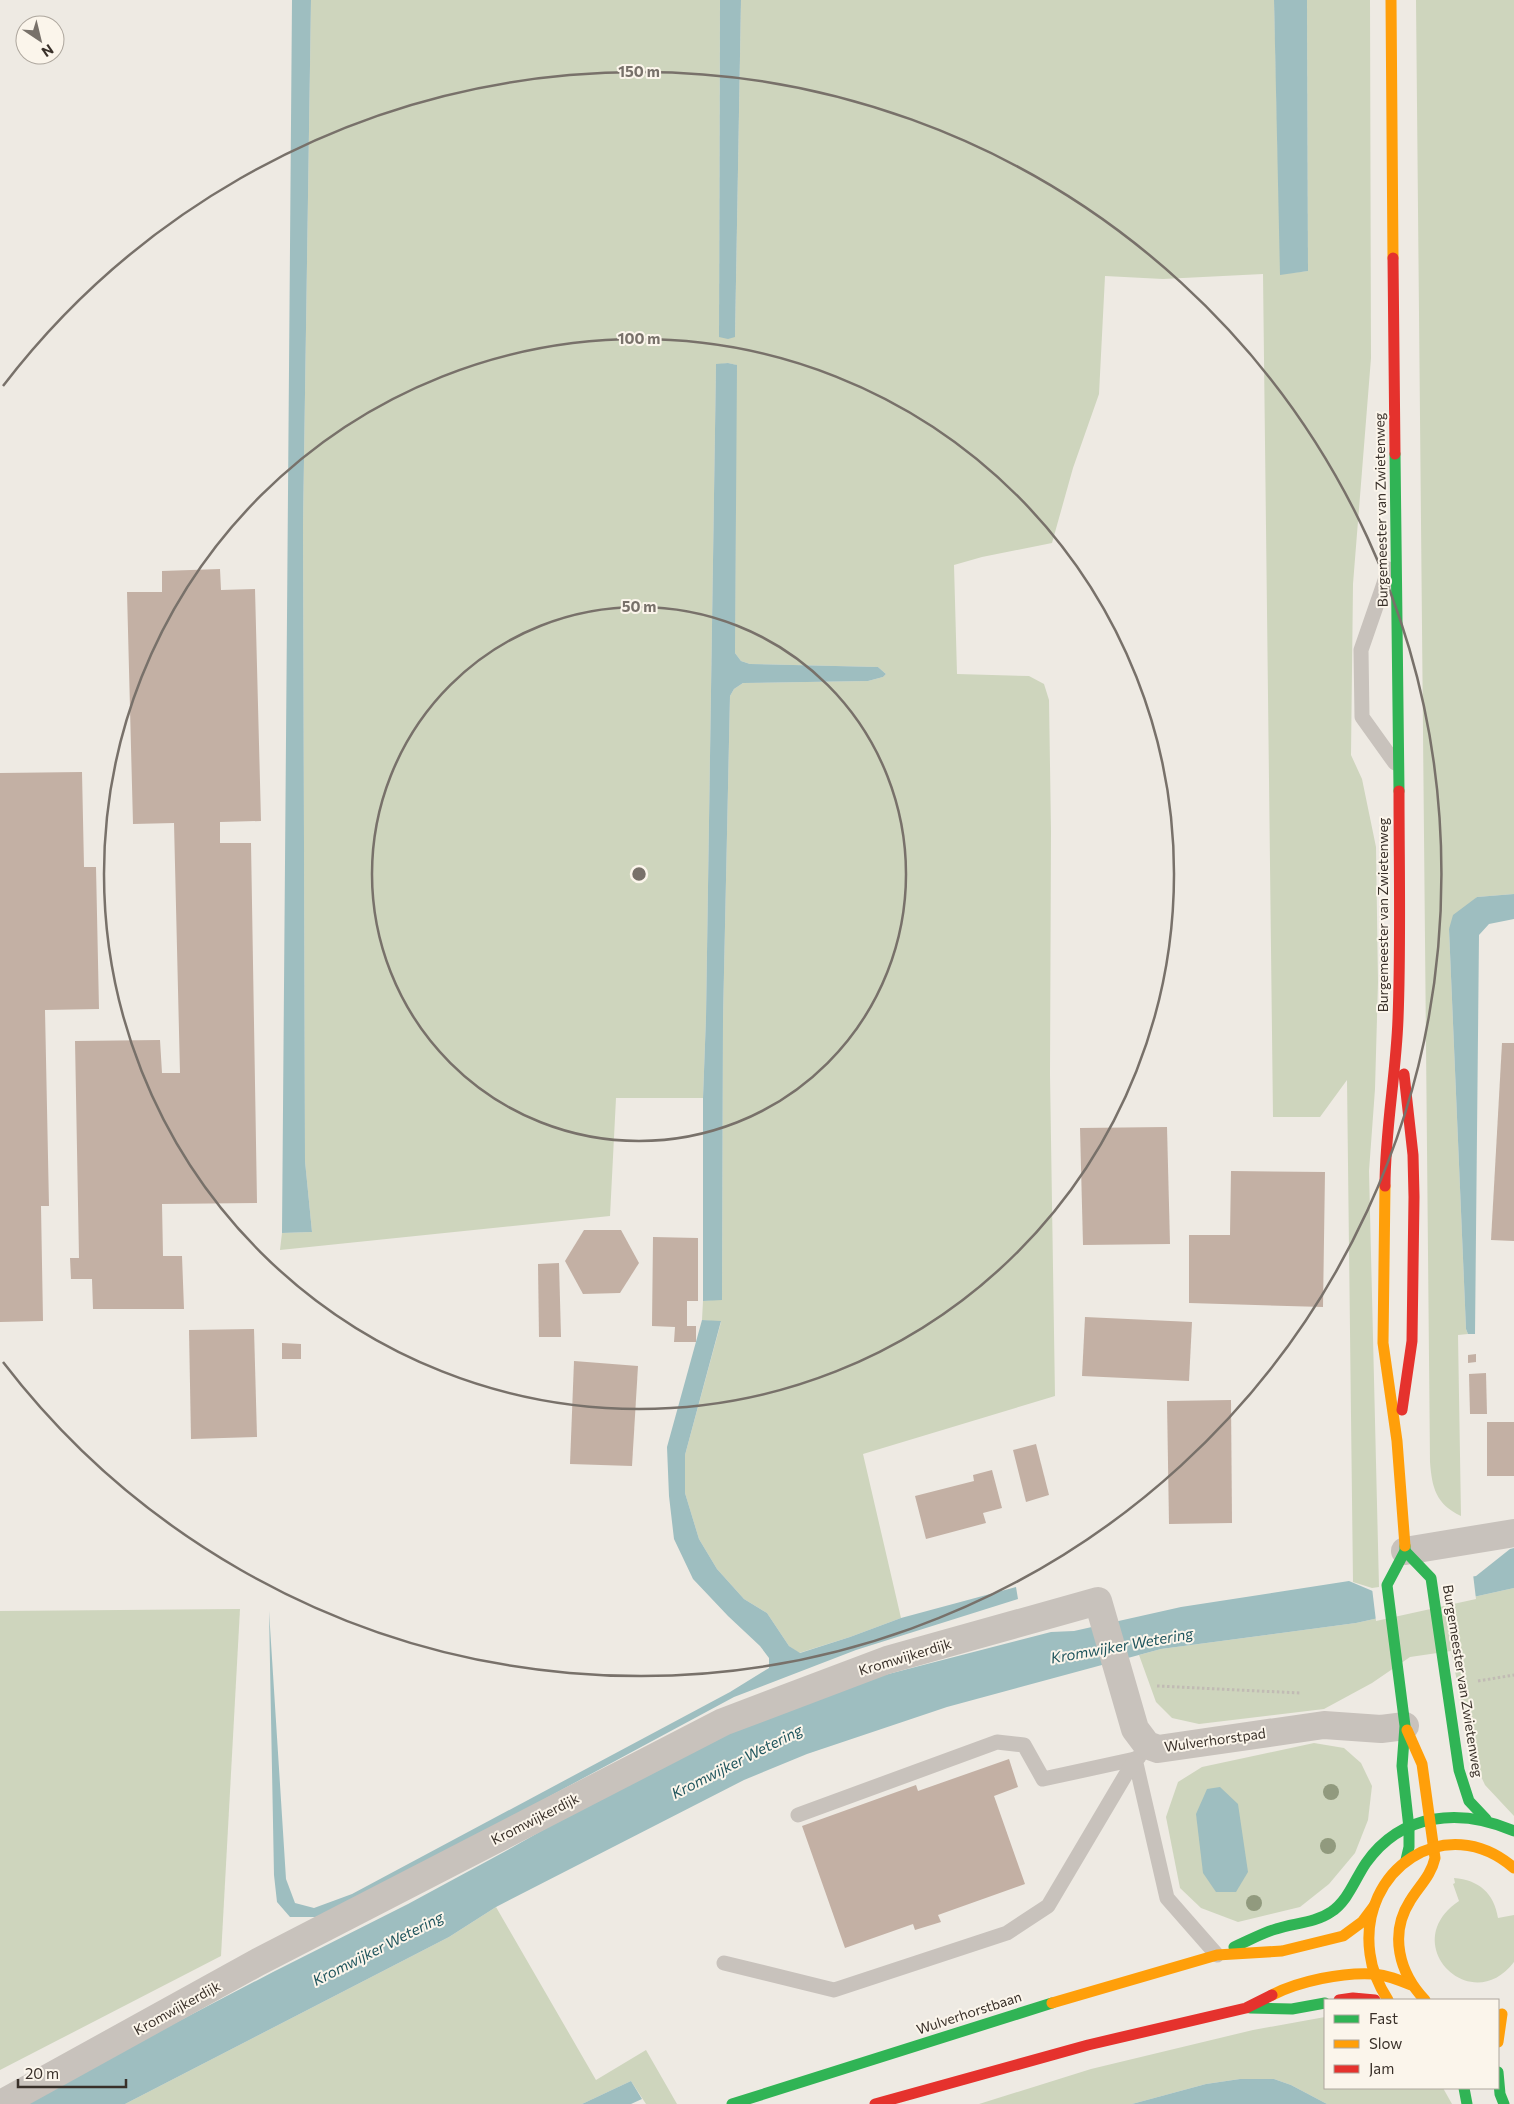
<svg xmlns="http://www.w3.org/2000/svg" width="1514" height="2104" font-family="Commissioner,sans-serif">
<rect width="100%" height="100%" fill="#eeeae3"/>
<g fill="#ced5bd">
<polygon points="311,0 720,0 719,337 735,337 741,0 1274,0 1281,274 1308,271 1307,0 1370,0 1371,358 1353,584 1351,755 1362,779 1376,847 1378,982 1375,1089 1369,1171 1379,1587 1372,1588 1353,1582 1347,1080 1320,1117 1273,1117 1263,274 1163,279 1105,276 1099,394 1073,468 1052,543 982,557 954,565 957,674 1029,676 1044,684 1049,700 1051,831 1050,1075 1055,1396 863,1454 901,1618 850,1637 799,1653 789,1646 767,1613 744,1599 717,1569 699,1539 685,1493 685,1455 721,1322 702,1320 703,1301 722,1299 723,1019 730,696 734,689 743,683 868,681 883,677 886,674 878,667 750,664 741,661 735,653 736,365 728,363 716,365 706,1017 703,1098 616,1098 610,1216 280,1250 282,1233 312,1232 305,1161 303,526"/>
<path d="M1416 0H1514V894L1477 897 1449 929 1466 1329 1468 1334 1458 1335 1461 1516C1436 1504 1432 1488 1430 1462Z"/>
<polygon points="1514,1588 1514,1816 1485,1785 1472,1757 1451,1651 1410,1657 1372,1683 1324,1709 1199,1724 1172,1718 1156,1702 1139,1655 1161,1649 1356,1623"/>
<polygon points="240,1609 221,1956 0,2070 0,1611"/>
<polygon points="1314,1743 1344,1748 1361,1763 1372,1786 1368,1820 1355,1853 1329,1884 1300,1907 1238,1922 1201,1908 1180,1888 1166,1817 1178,1782 1202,1767"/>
<path d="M1454 1878C1479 1880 1494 1893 1498 1918L1514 1915V1962C1471 2019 1396 1943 1459 1901L1453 1884 1455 1883Z"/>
<polygon points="496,1907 596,2080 646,2050 677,2104 646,2104 631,2081 582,2104 125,2104 449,1937"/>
<polygon points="1325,2017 1325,2088 1443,2088 1452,2104 1327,2104 1291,2085 1274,2079 1240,2079 1206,2084 1132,2104 979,2104 1091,2069 1253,2030"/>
</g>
<g fill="#9ebec0">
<polygon points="292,0 311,0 303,526 305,1161 312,1232 282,1233"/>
<polygon points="720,0 741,0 735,337 728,339 719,337"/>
<polygon points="1274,0 1307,0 1308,271 1280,275"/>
<polygon points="728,363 737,365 735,653 741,661 750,664 878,667 886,674 883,677 868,681 743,683 734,689 730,696 723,1019 722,1300 703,1301 703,1098 706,1017 716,364"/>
<polygon points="1514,894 1514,919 1489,924 1479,935 1475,1334 1468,1334 1466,1329 1449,929 1453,915 1477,897"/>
<polygon points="702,1320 721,1321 685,1455 685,1493 699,1539 717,1569 744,1599 767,1613 789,1646 800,1653 850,1637 901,1618 1016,1587 1018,1599 856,1650 734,1697 355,1901 316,1917 290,1917 277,1902 274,1875 269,1611 286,1879 295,1903 314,1908 352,1894 730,1692 769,1668 769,1658 760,1646 728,1616 693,1579 674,1539 669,1496 667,1447"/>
<polygon points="1514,1548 1514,1588 1356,1623 1161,1649 947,1707 807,1754 744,1780 496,1907 449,1937 125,2104 20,2104 273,1972 408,1904 513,1847 633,1779 740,1727 838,1687 1051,1632 1074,1631 1181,1607 1349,1581 1375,1592 1476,1576 1510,1549"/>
<polygon points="1220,1787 1238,1804 1248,1872 1236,1892 1216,1892 1203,1873 1196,1814 1207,1789"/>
<polygon points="1240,2079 1274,2079 1291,2085 1327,2104 1132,2104 1206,2084"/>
<polygon points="631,2081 642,2099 631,2104 582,2104"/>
</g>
<polygon fill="#eeeae3" points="1473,1574 1476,1599 1376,1621 1372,1588 1375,1590"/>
<g fill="#c3b0a4">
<polygon points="220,569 221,590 255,589 261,821 220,822 220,843 251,843 257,1203 162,1204 163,1256 182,1256 184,1309 93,1309 92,1279 71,1279 70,1258 79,1258 75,1041 160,1040 162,1073 180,1073 174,823 133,824 127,592 162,592 162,571"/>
<polygon points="82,772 84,867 96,867 99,1009 45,1010 49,1206 41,1206 43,1321 0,1322 0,773"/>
<polygon points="1502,1043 1514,1043 1514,1241 1491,1240"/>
<polygon points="1167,1127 1170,1244 1083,1245 1080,1128"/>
<polygon points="1231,1171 1325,1172 1323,1307 1189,1303 1189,1235 1230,1235"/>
<polygon points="584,1230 621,1230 639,1263 620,1293 583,1294 565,1261"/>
<polygon points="653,1237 698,1238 698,1301 687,1301 687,1326 696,1326 696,1342 674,1342 675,1327 652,1326"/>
<polygon points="559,1263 561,1337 539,1337 538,1264"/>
<polygon points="1085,1317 1192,1322 1189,1381 1082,1376"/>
<polygon points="254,1329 257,1437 191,1439 189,1330"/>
<polygon points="282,1343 301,1344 301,1359 282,1359"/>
<polygon points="1476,1354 1476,1362 1468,1363 1468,1355"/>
<polygon points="574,1361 638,1366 632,1466 570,1464"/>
<polygon points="1486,1373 1487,1414 1470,1414 1469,1374"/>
<polygon points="1231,1400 1232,1523 1169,1524 1167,1401"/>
<rect x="1487" y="1422" width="27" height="54"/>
<polygon points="1036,1444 1049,1495 1026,1502 1013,1450"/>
<polygon points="992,1470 1002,1508 983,1513 986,1523 926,1539 915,1496 974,1481 973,1475"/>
<polygon points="1009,1759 1018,1787 994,1796 1025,1884 938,1915 941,1922 915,1930 913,1924 845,1948 802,1826 916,1785 918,1791"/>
</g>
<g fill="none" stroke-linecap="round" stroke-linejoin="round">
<g stroke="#c1bbb4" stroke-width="3" stroke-dasharray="2.5 2.5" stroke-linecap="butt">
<polyline points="1478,1681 1514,1675"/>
<polyline points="1157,1686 1300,1693"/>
</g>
<g stroke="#c8c2bc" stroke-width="15">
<polyline points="1389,569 1361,650 1362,717 1395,763"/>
<polyline points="798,1815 997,1742 1024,1745 1043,1779 1135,1759 1167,1898 1217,1955"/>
<polyline points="724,1963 834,1990 1007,1933 1048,1906 1135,1759 1139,1757"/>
</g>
<g stroke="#c8c2bc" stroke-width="28">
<polyline points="1405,1551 1514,1533"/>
<polyline points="1,2104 258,1962 723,1722 887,1660 1098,1601 1135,1729 1147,1745 1158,1749 1324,1725 1381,1729 1405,1726"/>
</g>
<g stroke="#30b455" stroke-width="11">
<polyline points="1395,454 1399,791"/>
<polyline points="1405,1546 1405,1551 1387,1585 1405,1726 1402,1766 1409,1828 1409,1847 1406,1860"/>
<polyline points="1405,1551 1431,1578 1459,1770 1469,1801 1486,1819"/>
<path d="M1234 1947C1248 1941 1262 1933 1276 1929 1294 1923 1315 1923 1331 1912 1348 1901 1355 1879 1366 1863 1402 1812 1461 1808 1514 1831"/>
<polyline points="1250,2008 1292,2009 1325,2003"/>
<polyline points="1498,2072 1500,2094 1504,2104"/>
<polyline points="1464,2088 1467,2104"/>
<polyline points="732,2104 1052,2003"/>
</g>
<g stroke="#ff9f0a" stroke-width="11">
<polyline points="1391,0 1393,258"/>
<polyline points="1385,1186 1383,1343 1397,1441 1405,1546"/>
<path d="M1407 1730 1422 1764 1435 1858C1431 1876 1419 1886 1410 1901 1389 1934 1399 1973 1425 2000"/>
<path d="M1272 1995C1299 1981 1343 1972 1374 1974 1387 1975 1399 1980 1411 1985"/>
<path d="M1388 2000C1379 1986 1372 1971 1370 1954 1358 1870 1446 1809 1514 1868"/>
<polyline points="1052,2003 1217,1955 1282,1951 1343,1936 1362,1922 1374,1906"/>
<polyline points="1498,2042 1502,2014"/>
</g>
<g stroke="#e5322d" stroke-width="11">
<polyline points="1393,258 1395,454"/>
<path d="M1385 1186C1385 1130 1396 1075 1398 1019 1401 943 1399 867 1399 791"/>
<polyline points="1402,1410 1412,1341 1414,1197 1413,1155 1404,1074"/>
<polyline points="1339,2000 1353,1998 1375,2000"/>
<polyline points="875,2104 1088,2045 1246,2008 1272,1995"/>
</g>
</g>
<g fill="#919a7e">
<circle cx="1331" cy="1792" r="8"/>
<circle cx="1328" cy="1846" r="8"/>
<circle cx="1254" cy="1903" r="8"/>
</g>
<g fill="none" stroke="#78716a" stroke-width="2.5">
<circle cx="639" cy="874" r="267"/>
<circle cx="639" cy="874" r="535"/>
<path d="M3 386A802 802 0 1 1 3 1362"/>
</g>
<g text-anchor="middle" stroke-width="4" stroke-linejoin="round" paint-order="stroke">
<g font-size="14" fill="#393029" stroke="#fbf5eb">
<text transform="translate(1381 510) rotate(-91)" y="5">Burgemeester van Zwietenweg</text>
<text transform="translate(1383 915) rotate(-90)" y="5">Burgemeester van Zwietenweg</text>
<text transform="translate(905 1657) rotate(-17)" y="5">Kromwijkerdijk</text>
<text transform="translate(1463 1681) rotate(81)" y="5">Burgemeester van Zwietenweg</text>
<text transform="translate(1215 1740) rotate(-8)" y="5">Wulverhorstpad</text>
<text transform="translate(535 1819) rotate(-27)" y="5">Kromwijkerdijk</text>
<text transform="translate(177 2008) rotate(-29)" y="5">Kromwijkerdijk</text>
<text transform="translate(969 2013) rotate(-18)" y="5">Wulverhorstbaan</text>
</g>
<g font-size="15" font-style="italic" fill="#1e545c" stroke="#fbf5eb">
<text transform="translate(1122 1646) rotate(-10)" y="5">Kromwijker Wetering</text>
<text transform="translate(737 1762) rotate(-27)" y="5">Kromwijker Wetering</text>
<text transform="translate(378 1949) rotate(-27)" y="5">Kromwijker Wetering</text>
</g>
</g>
<circle cx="639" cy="874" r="8" fill="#78716a" stroke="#fbf5eb" stroke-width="2.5"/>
<g font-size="15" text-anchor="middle" font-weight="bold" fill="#78716a" stroke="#fbf5eb" stroke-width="4" stroke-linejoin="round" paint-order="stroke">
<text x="639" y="77">150 m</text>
<text x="639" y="344">100 m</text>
<text x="639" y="612">50 m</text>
</g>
<rect x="1324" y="1999" width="175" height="90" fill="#fbf5eb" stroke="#ada69d"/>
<rect x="1334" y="2015" width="25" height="8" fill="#30b455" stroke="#ada69d"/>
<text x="1369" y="2024" font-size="15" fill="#393029">Fast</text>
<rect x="1334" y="2040" width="25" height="8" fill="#ff9f0a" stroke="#ada69d"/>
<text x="1369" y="2049" font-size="15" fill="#393029">Slow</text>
<rect x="1334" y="2065" width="25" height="8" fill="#e5322d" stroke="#ada69d"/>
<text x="1369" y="2074" font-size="15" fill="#393029">Jam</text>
<g transform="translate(40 40) rotate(145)"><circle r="24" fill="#fbf5eb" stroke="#ada69d"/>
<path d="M0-4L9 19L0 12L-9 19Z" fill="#78716a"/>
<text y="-8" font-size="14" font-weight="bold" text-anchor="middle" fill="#393029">N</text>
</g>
<path d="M18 2079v8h108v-8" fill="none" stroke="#393029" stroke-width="2.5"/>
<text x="25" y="2079" font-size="15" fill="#393029" stroke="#fbf5eb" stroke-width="4" paint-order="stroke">20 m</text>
</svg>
